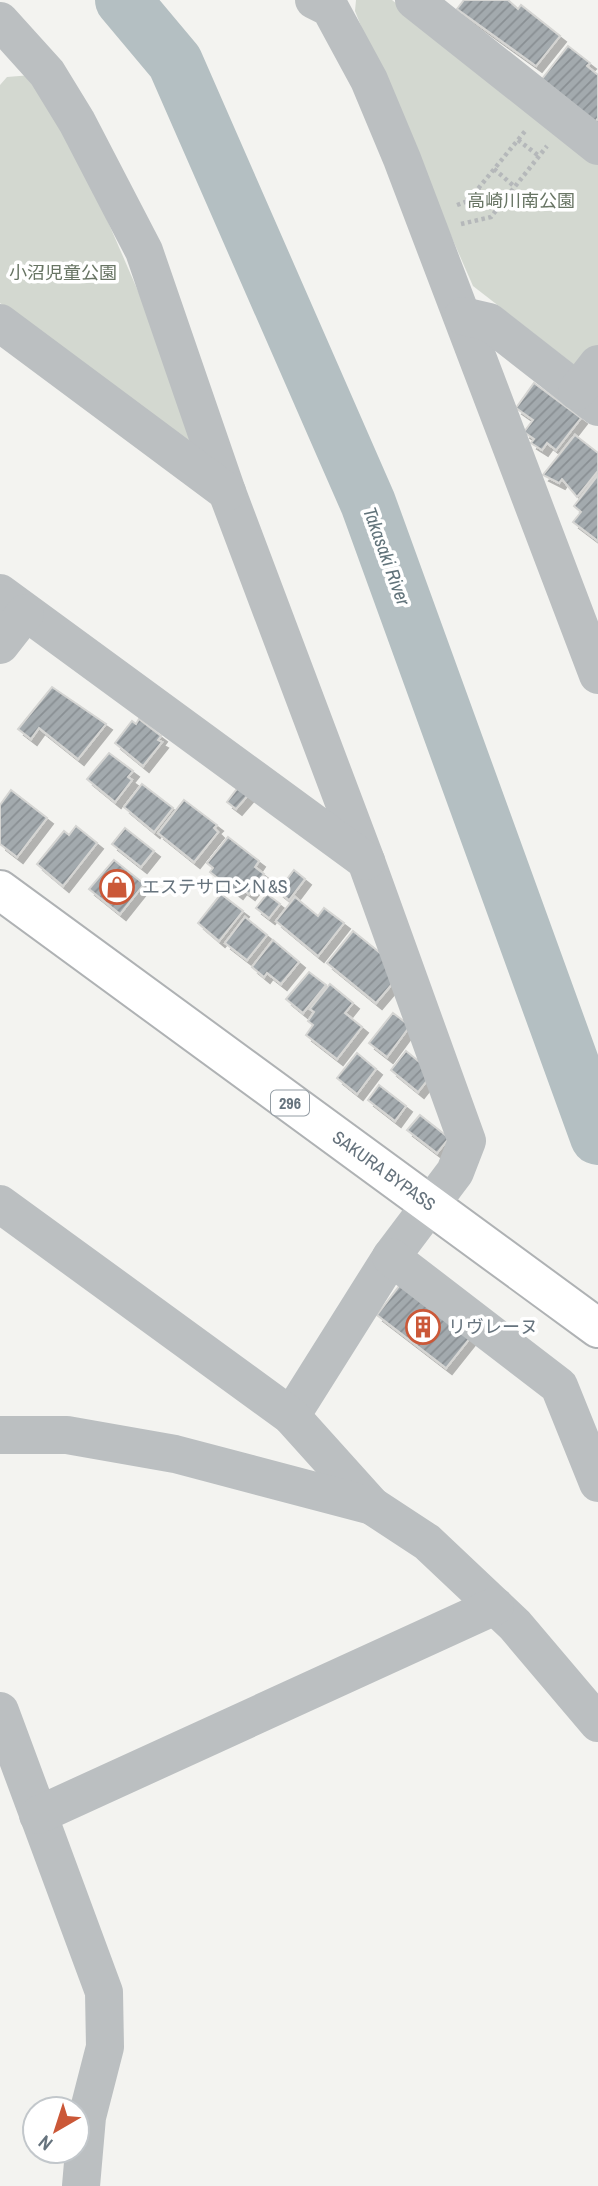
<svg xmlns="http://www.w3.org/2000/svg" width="598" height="2186" font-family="'Archivo Narrow','Noto Sans JP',sans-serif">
<defs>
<pattern id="building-hatch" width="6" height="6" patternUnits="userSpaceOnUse" patternTransform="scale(1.75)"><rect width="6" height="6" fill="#a3aaae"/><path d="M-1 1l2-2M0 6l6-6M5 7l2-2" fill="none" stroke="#898f93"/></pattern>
<filter id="shadow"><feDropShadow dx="6" dy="6" stdDeviation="0" flood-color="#0004"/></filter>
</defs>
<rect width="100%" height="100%" fill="#f3f3f0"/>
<g fill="#d3d8d0">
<polygon points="356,0 392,0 598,164 598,347 577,367 473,286 376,64 355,11"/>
<polygon points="44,74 199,432 192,444 0,303 0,85 7,77"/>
</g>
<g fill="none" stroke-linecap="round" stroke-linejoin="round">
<polyline stroke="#b4bfc2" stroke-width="56" points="123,0 175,62 368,503 598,1137"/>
</g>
<g fill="url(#building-hatch)" stroke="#d5d5d3" stroke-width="2" filter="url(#shadow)">
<polygon points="464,0 508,0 518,9 521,5 560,36 536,66 457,9"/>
<polygon points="568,46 590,63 587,66 598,75 598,118 595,122 542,79"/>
<polygon points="534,383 581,418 556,450 547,443 542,450 531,443 534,439 524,432 533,420 516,408"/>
<polygon points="575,435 598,453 598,471 577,497 562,479 559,483 543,475"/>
<polygon points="598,475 598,541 573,522 581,512 574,506"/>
<polygon points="52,687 106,724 78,759 39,728 31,739 18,729"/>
<polygon points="139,719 161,736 158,740 162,742 143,766 115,743 132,721 136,724"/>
<polygon points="109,753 133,771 128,777 132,780 115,802 87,779"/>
<polygon points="142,784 173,808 154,832 124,807"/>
<polygon points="239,786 249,794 236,809 227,802"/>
<polygon points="11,790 47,818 17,857 0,844 0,805"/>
<polygon points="184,800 217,825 214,828 218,832 194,862 158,833"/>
<polygon points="76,826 97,843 63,886 37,864 64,831 69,835"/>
<polygon points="125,828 154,851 141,867 112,844"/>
<polygon points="228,837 259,861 255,867 264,874 249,894 241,888 237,893 210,872 213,868 207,863"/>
<polygon points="114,860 144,884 120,914 89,889"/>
<polygon points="294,870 305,879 289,900 278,891"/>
<polygon points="221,894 243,911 219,941 198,923"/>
<polygon points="267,894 280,904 269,918 256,908"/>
<polygon points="295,897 318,916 324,908 344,923 318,956 276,921"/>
<polygon points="245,917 267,935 247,960 225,943"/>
<polygon points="353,931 390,961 398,977 376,1003 327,963"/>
<polygon points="273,940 299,962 281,984 267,973 264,977 252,967"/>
<polygon points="309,972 326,985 303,1013 286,999"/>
<polygon points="330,984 353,1003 345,1013 362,1027 337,1059 306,1035 313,1025 308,1021 314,1012 310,1009"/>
<polygon points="393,1013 410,1026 387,1057 369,1043"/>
<polygon points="406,1051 433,1073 418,1092 391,1070"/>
<polygon points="357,1053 376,1069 357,1094 337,1078"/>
<polygon points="379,1085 406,1106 395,1121 368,1100"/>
<polygon points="420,1115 449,1138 437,1153 407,1130"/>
<polygon points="400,1285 470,1338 446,1368 377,1315"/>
</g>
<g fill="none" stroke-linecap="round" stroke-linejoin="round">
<g stroke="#afb2b4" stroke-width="42">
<polyline id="highway" points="0,890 598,1328"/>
</g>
<g stroke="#b5b8ba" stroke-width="4.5" stroke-dasharray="3.5 3.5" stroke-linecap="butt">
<polyline points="518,140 539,156"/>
<polyline points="494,169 515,187"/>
<polyline points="478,189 483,201 492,209 498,208"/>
<polyline points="457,205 468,201 526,130"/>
<polyline points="461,224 491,217 547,146"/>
</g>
<g stroke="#bbbfc1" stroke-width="38">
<polyline points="314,0 330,8 369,80 402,159 598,675"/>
<polyline points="414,0 598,146"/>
<polyline points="0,21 47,73 77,122 144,251 227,492 366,861 467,1141 455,1172 391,1257 291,1416"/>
<polyline points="463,316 489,322 598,407"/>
<polyline points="0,323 227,492"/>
<polyline points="577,391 598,364"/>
<polyline points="0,593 366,861"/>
<polyline points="0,645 25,613"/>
<polyline points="0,1204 291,1416 372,1506"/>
<polyline points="391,1257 559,1386 598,1483"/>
<polyline points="0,1435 67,1435 175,1454 372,1506 427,1542 515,1625 598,1723"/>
<polyline points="0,1711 104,1992 105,2047 87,2117 81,2186"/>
<polyline points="38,1815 495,1606"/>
</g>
<use href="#highway" stroke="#fff" stroke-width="38"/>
</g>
<defs>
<g id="shop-ring" transform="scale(1.75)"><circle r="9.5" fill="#fff" stroke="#cb5838" stroke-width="1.5"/><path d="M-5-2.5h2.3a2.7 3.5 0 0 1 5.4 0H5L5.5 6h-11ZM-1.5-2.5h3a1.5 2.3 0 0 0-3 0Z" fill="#cb5838"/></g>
<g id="building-ring" transform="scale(1.75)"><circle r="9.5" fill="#fff" stroke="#cb5838" stroke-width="1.5"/><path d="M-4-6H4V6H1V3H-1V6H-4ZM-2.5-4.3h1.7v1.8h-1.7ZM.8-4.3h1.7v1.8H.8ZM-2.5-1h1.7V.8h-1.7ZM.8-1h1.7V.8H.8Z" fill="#cb5838"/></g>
</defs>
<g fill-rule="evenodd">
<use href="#shop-ring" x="117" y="887"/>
<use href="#building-ring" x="423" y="1327"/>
</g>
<g text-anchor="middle" stroke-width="7" stroke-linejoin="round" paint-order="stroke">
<rect fill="#fff" stroke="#949da4" stroke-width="2" x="271" y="1090.5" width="38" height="25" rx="5"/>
<g font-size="16" font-weight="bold" fill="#66737d">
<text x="290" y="1109">296</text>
</g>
<g font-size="18" fill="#687564" stroke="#fff">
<text x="521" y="207">高崎川南公園</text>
<text x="63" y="279">小沼児童公園</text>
</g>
<g font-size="18" fill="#66737d" stroke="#fff" text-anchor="start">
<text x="142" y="893">エステサロンＮ&amp;S</text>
<text x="448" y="1333">リヴレーヌ</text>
</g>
<g font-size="18" fill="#66737d" stroke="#fff">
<text transform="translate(384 1171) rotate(36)" y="6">SAKURA BYPASS</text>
</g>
<g font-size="19" font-style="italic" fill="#62747b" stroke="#fff">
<text transform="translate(387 556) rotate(70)" y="7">Takasaki River</text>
</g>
</g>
<g transform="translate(56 2130) rotate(219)"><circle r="33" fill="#ffffff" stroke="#c2c7cb" stroke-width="2"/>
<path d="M0-5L12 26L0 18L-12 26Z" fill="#cb5838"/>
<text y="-10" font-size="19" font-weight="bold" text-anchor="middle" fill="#66737d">N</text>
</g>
</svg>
